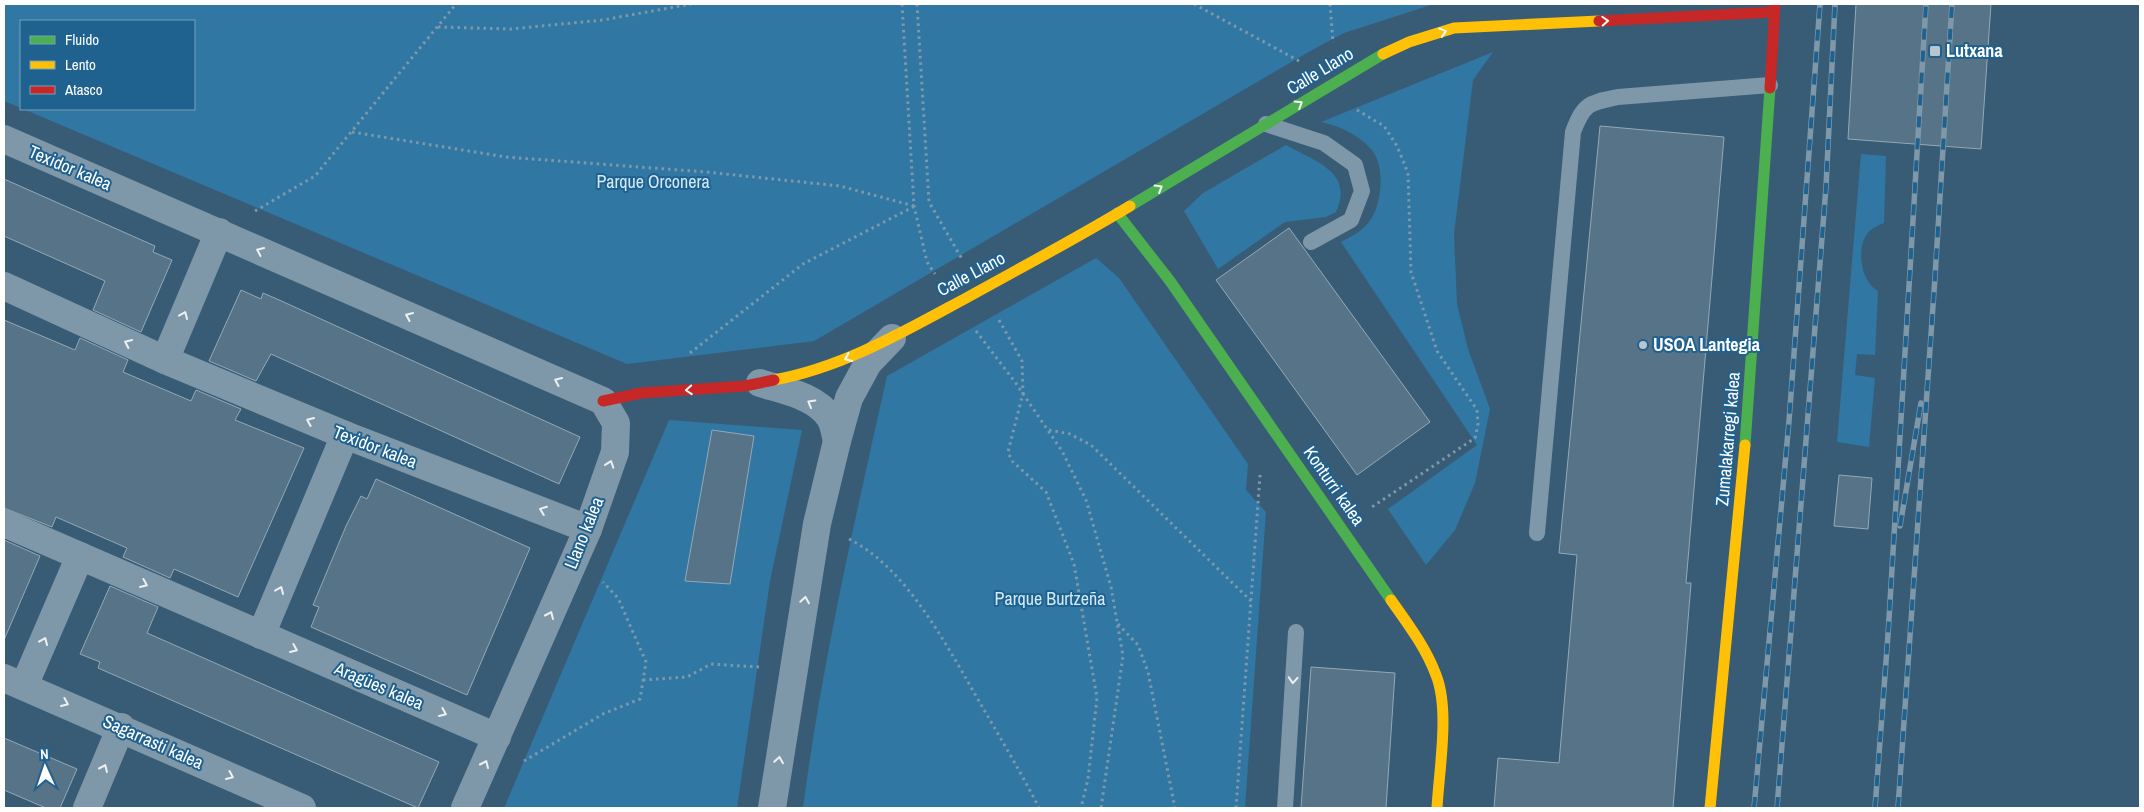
<svg xmlns="http://www.w3.org/2000/svg" width="2144" height="812" font-family="'Archivo Narrow',sans-serif">
<rect width="100%" height="100%" fill="#385c76"/>
<g fill="#3077a3">
<polygon points="4,4 1434,4 1344,33 1312,50 814,341 627,364 23,109 194,109 194,21 21,21 21,108 4,101"/>
<path d="M1493 52 1473 80 1454 234 1457 304 1468 349 1490 409 1475 483 1455 530 1426 565 1388 509 1477 445 1341 242C1352 236 1361 232 1369 222 1382 206 1386 165 1371 149 1358 134 1339 126 1321 122Z"/>
<path d="M1286 145C1316 162 1354 172 1336 212L1326 217 1285 222 1218 269 1184 211 1203 193Z"/>
<path d="M1861 154 1886 156 1884 223C1877 226 1871 228 1867 234 1856 249 1861 282 1878 291L1875 355 1857 354 1855 375 1875 378 1869 447 1837 442Z"/>
<path d="M1096 258 1119 278 1248 464 1246 490 1266 512 1245 808H803C822 663 855 519 887 376Z"/>
<polygon points="669,420 802,430 770,581 737,808 504,808"/>
</g>
<g fill="#567387" stroke="#94a9b7">
<polygon points="1856,4 1991,4 1981,149 1848,139"/>
<polygon points="1600,126 1724,137 1686,583 1691,583 1673,808 1494,808 1498,758 1559,763 1577,555 1559,553"/>
<polygon points="4,179 155,246 153,252 172,260 141,332 93,310 105,281 4,236"/>
<polygon points="1289,228 1430,422 1357,475 1216,280"/>
<polygon points="241,290 261,299 263,293 277,299 580,437 559,484 271,354 256,381 209,361"/>
<polygon points="4,320 75,350 80,338 128,360 123,372 191,401 196,390 241,409 235,420 304,448 238,597 174,569 170,578 123,557 127,548 56,517 52,527 4,508"/>
<polygon points="712,430 754,436 730,584 685,581"/>
<polygon points="1839,475 1872,478 1868,529 1834,526"/>
<polygon points="376,479 530,548 467,695 311,627 319,607 313,605 346,526 361,496 367,499"/>
<polygon points="4,540 40,556 4,640"/>
<polygon points="110,586 158,607 147,633 439,762 418,808 98,668 100,662 80,654"/>
<polygon points="1311,667 1395,673 1386,808 1301,808"/>
<polygon points="4,738 77,769 60,808 46,808 4,790"/>
</g>
<g fill="none" stroke-linecap="round" stroke-linejoin="round">
<g stroke="#7f98a9" stroke-width="3" stroke-dasharray="2.5 4" stroke-linecap="butt">
<polyline points="902,4 914,206 927,262 935,274"/>
<polyline points="917,4 929,202 962,259"/>
<polyline points="1194,4 1301,62"/>
<polyline points="1330,4 1333,43"/>
<polyline points="438,27 511,29 603,20 691,4"/>
<polyline points="1357,110 1384,126 1397,146 1408,173 1411,272 1437,351 1477,410 1478,424 1475,438 1369,509"/>
<polyline points="352,132 506,157 706,172 840,186 914,206"/>
<polyline points="255,211 315,176 456,4"/>
<polyline points="999,320 1022,361 1023,393 1008,452 1012,461 1046,492 1074,564 1097,698 1088,779 1081,808"/>
<polyline points="976,331 1015,382 1062,451 1086,500 1111,587 1123,656 1101,808"/>
<polyline points="690,353 803,264 913,207"/>
<polyline points="1049,430 1070,434 1091,445 1251,601"/>
<path d="M849 539C909 569 950 652 983 708 1002 741 1022 774 1039 808"/>
<polyline points="1118,624 1138,645 1148,672 1175,808"/>
<polyline points="643,680 687,677 711,664 759,667"/>
<polyline points="524,761 603,714 640,699 646,662 618,598 603,582"/>
<polyline points="1236,808 1260,475"/>
</g>
<g stroke="#7f98a9" stroke-width="16">
<polyline points="1266,124 1324,143 1355,165 1362,191 1351,220 1311,242"/>
<path d="M1537 533 1573 132C1584 103 1589 103 1618 97L1770 85"/>
<polyline points="1285,808 1296,632"/>
</g>
<g stroke="#7f98a9" stroke-width="28">
<polyline points="4,139 603,401 616,423 615,452 588,529 465,808"/>
<polyline points="4,286 165,360 345,435 588,529"/>
<polyline points="165,360 219,232"/>
<path d="M760 383C782 390 817 396 830 418 834 424 835 434 837 441"/>
<polyline points="4,523 80,556"/>
<polyline points="261,635 345,435"/>
<polyline points="4,678 302,808"/>
<polyline points="24,686 80,556 497,737"/>
<polyline points="87,808 121,727"/>
<polyline points="772,808 817,524 837,441 849,398 868,363 892,338"/>
</g>
<g stroke="#4caf50" stroke-width="11">
<polyline points="1130,206 1383,54"/>
<polyline points="1117,213 1170,281 1391,600"/>
<polyline points="1745,445 1770,88"/>
</g>
<g stroke="#ffc107" stroke-width="11">
<polyline points="1383,54 1409,42 1454,28 1599,21"/>
<path d="M774 380C844 367 905 331 968 297 1022 267 1077 238 1130 206"/>
<path d="M1391 600C1408 624 1426 648 1436 675 1450 710 1439 770 1437 808"/>
<polyline points="1710,808 1745,445"/>
</g>
<g stroke="#c62828" stroke-width="11">
<polyline points="1599,21 1774,12"/>
<polyline points="1770,88 1775,4"/>
<polyline points="603,401 641,393 745,386 774,380"/>
</g>
<g stroke="#7f98a9" stroke-width="5.5">
<g id="rail">
<polyline points="1900,526 1921,403"/>
<polyline points="1754,808 1789,421 1820,4"/>
<polyline points="1777,808 1826,187 1835,4"/>
<polyline points="1875,808 1888,635 1926,4"/>
<polyline points="1898,808 1935,277 1952,4"/>
</g>
</g>
<use href="#rail" stroke="#1f618f" stroke-width="4" stroke-dasharray="11" stroke-linecap="butt"/>
</g>
<defs><path id="oneway-chevron" d="M-2-3.5L2.5 0L-2 3.5" fill="none" stroke-width="1.6" stroke-linecap="round" stroke-linejoin="round" transform="scale(1.25)"/></defs>
<g stroke="#f6fbf6">
<use href="#oneway-chevron" transform="translate(1605 21) rotate(-3)"/>
<use href="#oneway-chevron" transform="translate(1443 32) rotate(-17)"/>
<use href="#oneway-chevron" transform="translate(1299 104) rotate(-32)"/>
<use href="#oneway-chevron" transform="translate(1159 188) rotate(-31)"/>
<use href="#oneway-chevron" transform="translate(848 358) rotate(156)"/>
<use href="#oneway-chevron" transform="translate(689 390) rotate(176)"/>
</g>
<g stroke="#ecf0f2">
<use href="#oneway-chevron" transform="translate(260 251) rotate(-156)"/>
<use href="#oneway-chevron" transform="translate(184 315) rotate(-67)"/>
<use href="#oneway-chevron" transform="translate(409 316) rotate(-156)"/>
<use href="#oneway-chevron" transform="translate(128 343) rotate(-155)"/>
<use href="#oneway-chevron" transform="translate(558 381) rotate(-156)"/>
<use href="#oneway-chevron" transform="translate(811 403) rotate(-150)"/>
<use href="#oneway-chevron" transform="translate(310 421) rotate(-157)"/>
<use href="#oneway-chevron" transform="translate(610 464) rotate(-71)"/>
<use href="#oneway-chevron" transform="translate(543 510) rotate(-159)"/>
<use href="#oneway-chevron" transform="translate(144 584) rotate(23)"/>
<use href="#oneway-chevron" transform="translate(280 590) rotate(-67)"/>
<use href="#oneway-chevron" transform="translate(805 600) rotate(-81)"/>
<use href="#oneway-chevron" transform="translate(550 615) rotate(-66)"/>
<use href="#oneway-chevron" transform="translate(44 641) rotate(-67)"/>
<use href="#oneway-chevron" transform="translate(294 649) rotate(23)"/>
<use href="#oneway-chevron" transform="translate(1293 680) rotate(94)"/>
<use href="#oneway-chevron" transform="translate(65 703) rotate(23)"/>
<use href="#oneway-chevron" transform="translate(443 713) rotate(23)"/>
<use href="#oneway-chevron" transform="translate(779 760) rotate(-81)"/>
<use href="#oneway-chevron" transform="translate(485 764) rotate(-66)"/>
<use href="#oneway-chevron" transform="translate(104 768) rotate(-66)"/>
<use href="#oneway-chevron" transform="translate(230 776) rotate(24)"/>
</g>
<g fill="#b9c6cf" stroke="#1f618f" stroke-width="2">
<rect x="1929" y="45" width="12" height="12" rx="2.5"/>
<circle cx="1643" cy="345" r="5"/>
</g>
<g text-anchor="middle" stroke-width="4" stroke-linejoin="round" paint-order="stroke">
<g font-size="18" font-weight="bold" fill="#fff" stroke="#1f618f" text-anchor="start">
<text x="1946" y="57">Lutxana</text>
<text x="1653" y="351">USOA Lantegia</text>
</g>
<g font-size="18" fill="#fff" stroke="#1f618f">
<text transform="translate(1320 71) rotate(-31)" y="6">Calle Llano</text>
<text transform="translate(70 168) rotate(23)" y="6">Texidor kalea</text>
<text transform="translate(971 274) rotate(-28)" y="6">Calle Llano</text>
<text transform="translate(1728 439) rotate(-85)" y="6">Zumalakarregi kalea</text>
<text transform="translate(375 447) rotate(21)" y="6">Texidor kalea</text>
<text transform="translate(1334 486) rotate(55)" y="6">Konturri kalea</text>
<text transform="translate(584 533) rotate(-68)" y="6">Llano kalea</text>
<text transform="translate(379 686) rotate(23)" y="6">Aragües kalea</text>
<text transform="translate(153 742) rotate(24)" y="6">Sagarrasti kalea</text>
</g>
<g font-size="18" fill="#d3ebf9" stroke="#1f618f">
<text x="653" y="188">Parque Orconera</text>
<text x="1050" y="605">Parque Burtzeña</text>
</g>
</g>
<rect width="2144" height="812" fill="none" stroke="#ffffff" stroke-width="10"/>
<rect x="20" y="20" width="175" height="90" fill="#1f618f" stroke="#79a0bc"/>
<rect x="30" y="36" width="25" height="8" fill="#4caf50" stroke="#79a0bc"/>
<text x="65" y="45" font-size="15" fill="#ffffff">Fluido</text>
<rect x="30" y="61" width="25" height="8" fill="#ffc107" stroke="#79a0bc"/>
<text x="65" y="70" font-size="15" fill="#ffffff">Lento</text>
<rect x="30" y="86" width="25" height="8" fill="#c62828" stroke="#79a0bc"/>
<text x="65" y="95" font-size="15" fill="#ffffff">Atasco</text>
<g transform="translate(45 767) rotate(357)" stroke="#1f618f" stroke-width="4" paint-order="stroke">
<path d="M0-4L9 19L0 12L-9 19Z" fill="#ffffff"/>
<text y="-8" font-size="14" font-weight="bold" text-anchor="middle" fill="#ffffff">N</text>
</g>
</svg>
